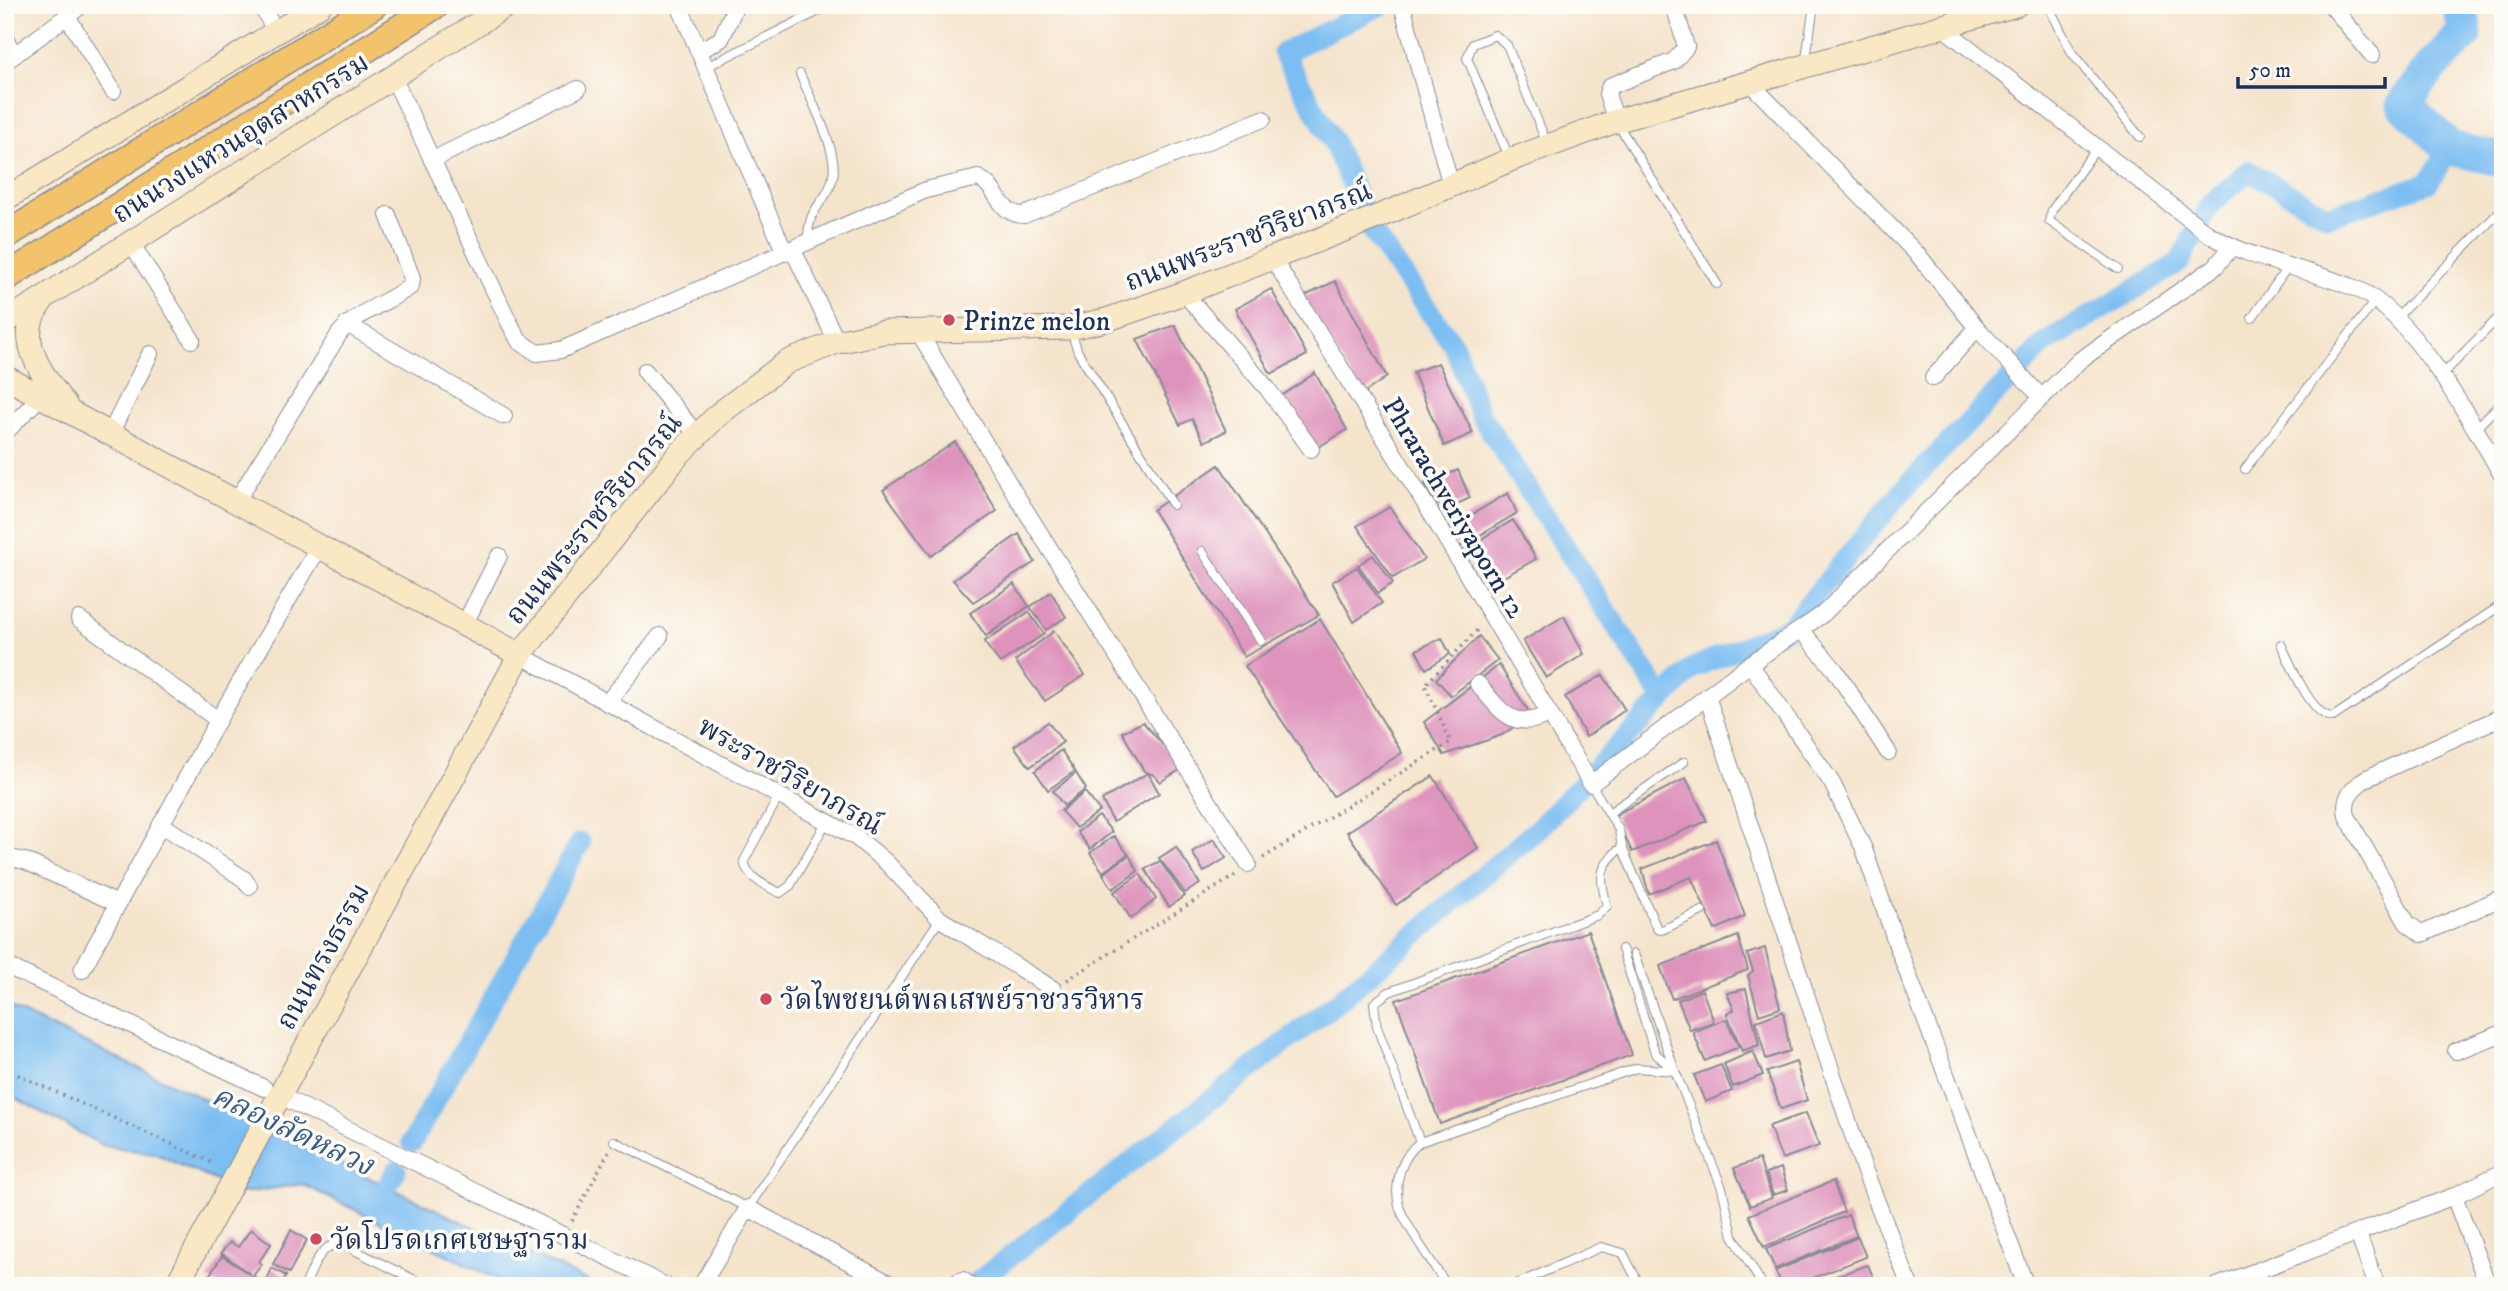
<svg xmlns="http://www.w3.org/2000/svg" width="2508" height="1291" font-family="'IM FELL DW Pica','Noto Serif Thai',serif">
<rect width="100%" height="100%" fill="#fdfcf7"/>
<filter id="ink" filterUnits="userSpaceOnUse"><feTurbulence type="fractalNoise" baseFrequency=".0143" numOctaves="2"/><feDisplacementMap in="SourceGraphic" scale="14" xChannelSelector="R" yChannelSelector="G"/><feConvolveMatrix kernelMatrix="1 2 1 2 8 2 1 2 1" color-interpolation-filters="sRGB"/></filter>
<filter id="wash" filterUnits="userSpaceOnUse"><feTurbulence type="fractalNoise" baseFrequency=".00686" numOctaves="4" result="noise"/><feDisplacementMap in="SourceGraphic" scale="28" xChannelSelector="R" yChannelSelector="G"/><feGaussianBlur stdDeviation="1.57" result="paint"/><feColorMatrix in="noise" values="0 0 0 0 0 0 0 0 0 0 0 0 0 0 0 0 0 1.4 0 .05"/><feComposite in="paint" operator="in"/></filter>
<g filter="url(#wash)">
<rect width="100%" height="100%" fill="#f5e4cc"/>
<polygon fill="#7cbef2" stroke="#4c76a8" stroke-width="2" points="5,1005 598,1286 511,1286 302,1184 243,1193 156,1154 102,1145 10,1095 5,1099"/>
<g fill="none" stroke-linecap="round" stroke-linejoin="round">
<g stroke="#7cbef2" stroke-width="21">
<polyline points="1381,5 1283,53 1333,142 1373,233 1454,346 1481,416 1663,699"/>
<polyline points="412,1142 580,843"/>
<polyline points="379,1200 396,1171"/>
<polyline points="972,1286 1341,999 1542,825 1693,668 1789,627 1903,490 2045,343 2179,263 2211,203 2249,171 2328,216 2428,183 2450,148"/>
</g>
<polyline stroke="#7cbef2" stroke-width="35" points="2460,5 2465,33 2429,70 2404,104 2450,148 2503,160"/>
</g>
<g id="blocks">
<g fill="#de93bc">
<polygon points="1335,281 1387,377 1362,394 1303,297"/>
<polygon points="1271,289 1307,355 1271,374 1235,309"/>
<polygon points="1175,325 1226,431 1204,442 1192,419 1180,425 1137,339"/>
<polygon points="1438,363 1473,433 1444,446 1413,372"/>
<polygon points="1315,373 1347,430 1315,449 1280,397"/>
<polygon points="955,442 997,511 931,556 883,490"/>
<polygon points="1219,465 1319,615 1244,657 1153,510"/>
<polygon points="1458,470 1470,498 1440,512 1425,484"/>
<polygon points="1508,493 1517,513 1458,548 1448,529"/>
<polygon points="1390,507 1424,559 1393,578 1357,526"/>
<polygon points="1513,520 1536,559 1484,588 1463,550"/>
<polygon points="1019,534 1035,562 973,602 953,580"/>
<polygon points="1373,555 1393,583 1378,593 1358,565"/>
<polygon points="1357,567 1382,603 1354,622 1332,582"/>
<polygon points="1014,584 1029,606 986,636 970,613"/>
<polygon points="1051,592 1066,617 1046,630 1030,607"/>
<polygon points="1029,612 1044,634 1000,663 984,642"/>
<polygon points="1564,616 1584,654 1546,678 1523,641"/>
<polygon points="1320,619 1402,753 1333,796 1245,666"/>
<polygon points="1054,631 1085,675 1045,701 1015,661"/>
<polygon points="1479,636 1498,660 1451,696 1436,679"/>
<polygon points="1442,638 1450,654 1426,669 1416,650"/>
<polygon points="1499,665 1531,715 1502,735 1444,755 1424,722"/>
<polygon points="1603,675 1625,710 1586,737 1565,697"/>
<polygon points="1048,722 1063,742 1030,767 1014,746"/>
<polygon points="1143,722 1183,768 1160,782 1154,775 1144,771 1122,732"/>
<polygon points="1061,750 1075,771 1048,790 1035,771"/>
<polygon points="1076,773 1086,789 1064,806 1053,791"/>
<polygon points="1148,773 1159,793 1113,822 1102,800"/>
<polygon points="1433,776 1478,848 1396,905 1347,832"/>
<polygon points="1686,778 1707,821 1632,852 1615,815"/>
<polygon points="1085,792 1100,811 1076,828 1061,811"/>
<polygon points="1099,816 1112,832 1090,849 1077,832"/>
<polygon points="1114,836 1128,854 1103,872 1090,853"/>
<polygon points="1214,839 1226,858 1204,872 1192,852"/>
<polygon points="1716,840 1745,916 1715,930 1691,877 1649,894 1642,869"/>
<polygon points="1176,847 1200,884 1185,893 1159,858"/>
<polygon points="1129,855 1138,871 1113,889 1103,874"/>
<polygon points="1160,861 1184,896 1169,907 1145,869"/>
<polygon points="1140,874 1156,899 1131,919 1114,892"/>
<polygon points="1588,931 1632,1055 1440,1124 1396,1000"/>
<polygon points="1738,936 1748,970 1672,999 1660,966"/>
<polygon points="1765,948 1780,1008 1759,1015 1748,975 1753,971 1747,954"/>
<polygon points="1746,989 1759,1045 1742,1051 1727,1014 1734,1010 1727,993"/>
<polygon points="1702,990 1714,1022 1690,1030 1678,1000"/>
<polygon points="1783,1011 1790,1051 1766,1059 1756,1021"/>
<polygon points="1726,1019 1739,1047 1705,1061 1693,1032"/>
<polygon points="1753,1051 1763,1075 1733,1087 1724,1064"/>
<polygon points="1796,1062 1807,1100 1781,1109 1767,1072"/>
<polygon points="1721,1065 1732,1091 1705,1102 1694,1075"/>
<polygon points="1806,1113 1819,1146 1782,1159 1769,1126"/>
<polygon points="1759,1159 1772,1198 1750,1206 1734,1168"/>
<polygon points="1781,1168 1788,1190 1773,1195 1766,1173"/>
<polygon points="1833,1181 1844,1212 1764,1247 1749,1215"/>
<polygon points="1848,1215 1857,1236 1775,1269 1766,1249"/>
<polygon points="251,1229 271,1244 259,1262 262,1264 253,1276 258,1279 254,1286 218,1286 207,1279 222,1256 251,1275 221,1253 230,1242 238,1247"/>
<polygon points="291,1230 307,1240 289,1273 273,1264"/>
<polygon points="1858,1237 1866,1257 1793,1286 1783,1286 1775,1271"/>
<polygon points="1868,1265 1877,1286 1840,1286 1836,1276"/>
<polygon points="272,1268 286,1276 281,1286 264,1286"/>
</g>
</g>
</g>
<g filter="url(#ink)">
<use href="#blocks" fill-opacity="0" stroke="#888a95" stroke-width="2"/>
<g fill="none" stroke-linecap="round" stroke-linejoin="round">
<g stroke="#888a95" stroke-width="10">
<g id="lane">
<polyline points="2048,5 2072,53 2140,137"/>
<polyline points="1805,65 1814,5"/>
<polyline points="706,67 831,5"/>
<path d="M800 74C810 98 839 152 833 177 827 205 807 204 808 242"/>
<polyline points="1617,123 1717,284"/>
<polyline points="2096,149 2052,210 2049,221 2118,269"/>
<polyline points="1509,157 1467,58 1473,44 1495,35 1507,45 1547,144"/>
<polyline points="2252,318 2287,268"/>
<polyline points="2395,319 2503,208"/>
<polyline points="1071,331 1078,352 1173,505"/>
<polyline points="2441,376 2503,313"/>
<polyline points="2475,429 2503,401"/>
<polyline points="2245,469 2375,301"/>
<polyline points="1202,551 1261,641"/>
<path d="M2281 644C2290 662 2311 717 2333 717L2503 604"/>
<path d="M779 796 744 861C747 878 766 886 780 893L790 886 827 821"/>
<polyline points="1609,813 1684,762"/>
<polyline points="1622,847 1657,929 1662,930 1702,911"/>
<polyline points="1634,954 1675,1071 1722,1188 1733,1236 1763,1286"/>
<polyline points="614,1141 748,1208 940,919"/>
<path d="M1420 1142 1377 1027 1374 1003 1389 992 1598 915 1607 906C1600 877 1597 867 1622 847L1619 830 1591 784"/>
<path d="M305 1286C313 1268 319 1246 340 1243L427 1286"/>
<path d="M1447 1286C1437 1270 1402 1220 1399 1206 1393 1182 1402 1156 1420 1142L1637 1068 1675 1071 1655 1053 1622 949"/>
<polyline points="1512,1286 1601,1247 1623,1253 1640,1286"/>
</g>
</g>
<g stroke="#888a95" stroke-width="18">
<g id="street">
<polyline points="261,5 276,32"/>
<polyline points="679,5 785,253"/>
<polyline points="1402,5 1451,186"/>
<polyline points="2331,5 2372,55"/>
<polyline points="67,16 113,91"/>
<path d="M1942 27 2207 233C2254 262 2307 268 2357 289 2411 312 2474 425 2503 477"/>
<polyline points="5,39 15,55"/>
<polyline points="699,51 721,39 736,5"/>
<polyline points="5,62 82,5"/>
<path d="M393 77 509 322 519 341 537 353 561 350 926 190 978 178C999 187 997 214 1024 215L1263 119"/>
<polyline points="1749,82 1919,256 1977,328 2041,397"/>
<polyline points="1616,121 1607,94 1610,86 1674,61 1686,47 1674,5"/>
<polyline points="432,160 578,89"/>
<polyline points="131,243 192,340"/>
<polyline points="793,250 837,342"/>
<polyline points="1273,259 1429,510 1591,784 1750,664 1823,614 2080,360 2215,267 2231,248"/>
<polyline points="1184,293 1267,388 1311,449"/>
<polyline points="347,324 504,416"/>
<polyline points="918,331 1014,492 1248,864"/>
<polyline points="645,371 697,435"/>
<polyline points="1933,378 1977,328"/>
<polyline points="5,433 41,396"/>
<polyline points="110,434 150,354"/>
<path d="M236 502 339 334C359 310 388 303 411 286L412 278 388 215"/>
<polyline points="79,619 218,720"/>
<polyline points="464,625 499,556"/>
<polyline points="1801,630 1835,670 1888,752"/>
<polyline points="520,655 857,838 886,862 940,919 1053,989"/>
<polyline points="1750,664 1832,783 1864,849 1897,945 2026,1286"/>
<path d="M1478 684C1501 711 1513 732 1550 714"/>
<polyline points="1707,696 1864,1169 1910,1286"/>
<polyline points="607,703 660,636"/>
<path d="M2503 716 2365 779C2351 790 2343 798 2347 816L2407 923 2422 934 2503 897"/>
<polyline points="161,824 244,879 249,886"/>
<polyline points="5,857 25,861 118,904"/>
<polyline points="5,965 264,1088"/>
<polyline points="82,970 218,720 319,547"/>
<polyline points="2456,1051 2503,1033"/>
<polyline points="289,1100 666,1286"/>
<polyline points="2454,1196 2488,1286"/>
<polyline points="2358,1234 2377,1286"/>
<polyline points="701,1286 748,1208 894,1286"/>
<polyline points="948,1286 963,1280 970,1286"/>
<polyline points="2217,1286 2454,1196 2503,1172"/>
</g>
</g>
<g stroke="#888a95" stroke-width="25">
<g id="secondary">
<polyline points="5,199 320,5"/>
<path d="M42 301C12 338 42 374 66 406"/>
<polyline points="5,322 507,5"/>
<polyline points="5,377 520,655"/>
<polyline points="176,1286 520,655 679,454 719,414 787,362 837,342 883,332 1070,328 1106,320 1184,293 1392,211 1510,160 1616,121 2016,5"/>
</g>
</g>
<g stroke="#888a95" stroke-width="29">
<g id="primary">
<polyline points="5,236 374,5"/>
<polyline points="5,278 436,5"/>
</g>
</g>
<g stroke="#888a95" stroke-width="3.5" stroke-dasharray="2 5" stroke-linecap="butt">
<polyline points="1263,858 1451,742 1425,685 1480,627"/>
<polyline points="1067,980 1236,875"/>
<polyline points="5,1069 211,1162"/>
<polyline points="572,1221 609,1151"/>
</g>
<use href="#lane" stroke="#fff" stroke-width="8"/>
<use href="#street" stroke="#fff" stroke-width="16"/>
<use href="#secondary" stroke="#fae7c3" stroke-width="23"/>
<use href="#primary" stroke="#f2c36a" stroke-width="26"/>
</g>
</g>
<g fill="#d1495b" stroke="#fdfcf7" stroke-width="2.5">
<circle cx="949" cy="320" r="7"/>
<circle cx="766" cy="999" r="7"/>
<circle cx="316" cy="1239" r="7"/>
</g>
<g text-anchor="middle" stroke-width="7" stroke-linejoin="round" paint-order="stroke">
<g font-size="28" fill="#1b2f5e" stroke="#fdfcf7">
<text transform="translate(240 137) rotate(-32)" y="10">ถนนวงแหวนอุตสาหกรรม</text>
<text transform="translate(1248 235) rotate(-21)" y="10">ถนนพระราชวิริยาภรณ์</text>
<text transform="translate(1455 507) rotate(59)" y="10">Phrarachveriyaporn 12</text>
<text transform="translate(593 518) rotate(-51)" y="10">ถนนพระราชวิริยาภรณ์</text>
<text transform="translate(791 775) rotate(30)" y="10">พระราชวิริยาภรณ์</text>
<text transform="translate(322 956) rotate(-61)" y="10">ถนนทรงธรรม</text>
</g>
<g font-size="28" fill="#1b2f5e" stroke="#fdfcf7" text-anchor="start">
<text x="963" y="330">Prinze melon</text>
<text x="780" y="1009">วัดไพชยนต์พลเสพย์ราชวรวิหาร</text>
<text x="330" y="1249">วัดโปรดเกศเชษฐาราม</text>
</g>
<g font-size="30" font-style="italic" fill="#385a8a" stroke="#fdfcf7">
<text transform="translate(293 1130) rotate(25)" y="10">คลองลัดหลวง</text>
</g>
</g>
<rect width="2508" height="1291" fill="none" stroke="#fdfcf7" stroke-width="28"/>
<path d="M2238 77v10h147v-10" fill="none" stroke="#1b2f5e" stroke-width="3.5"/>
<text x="2249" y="77" font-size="21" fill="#1b2f5e" stroke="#fdfcf7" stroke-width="5" paint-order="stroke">50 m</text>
</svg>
